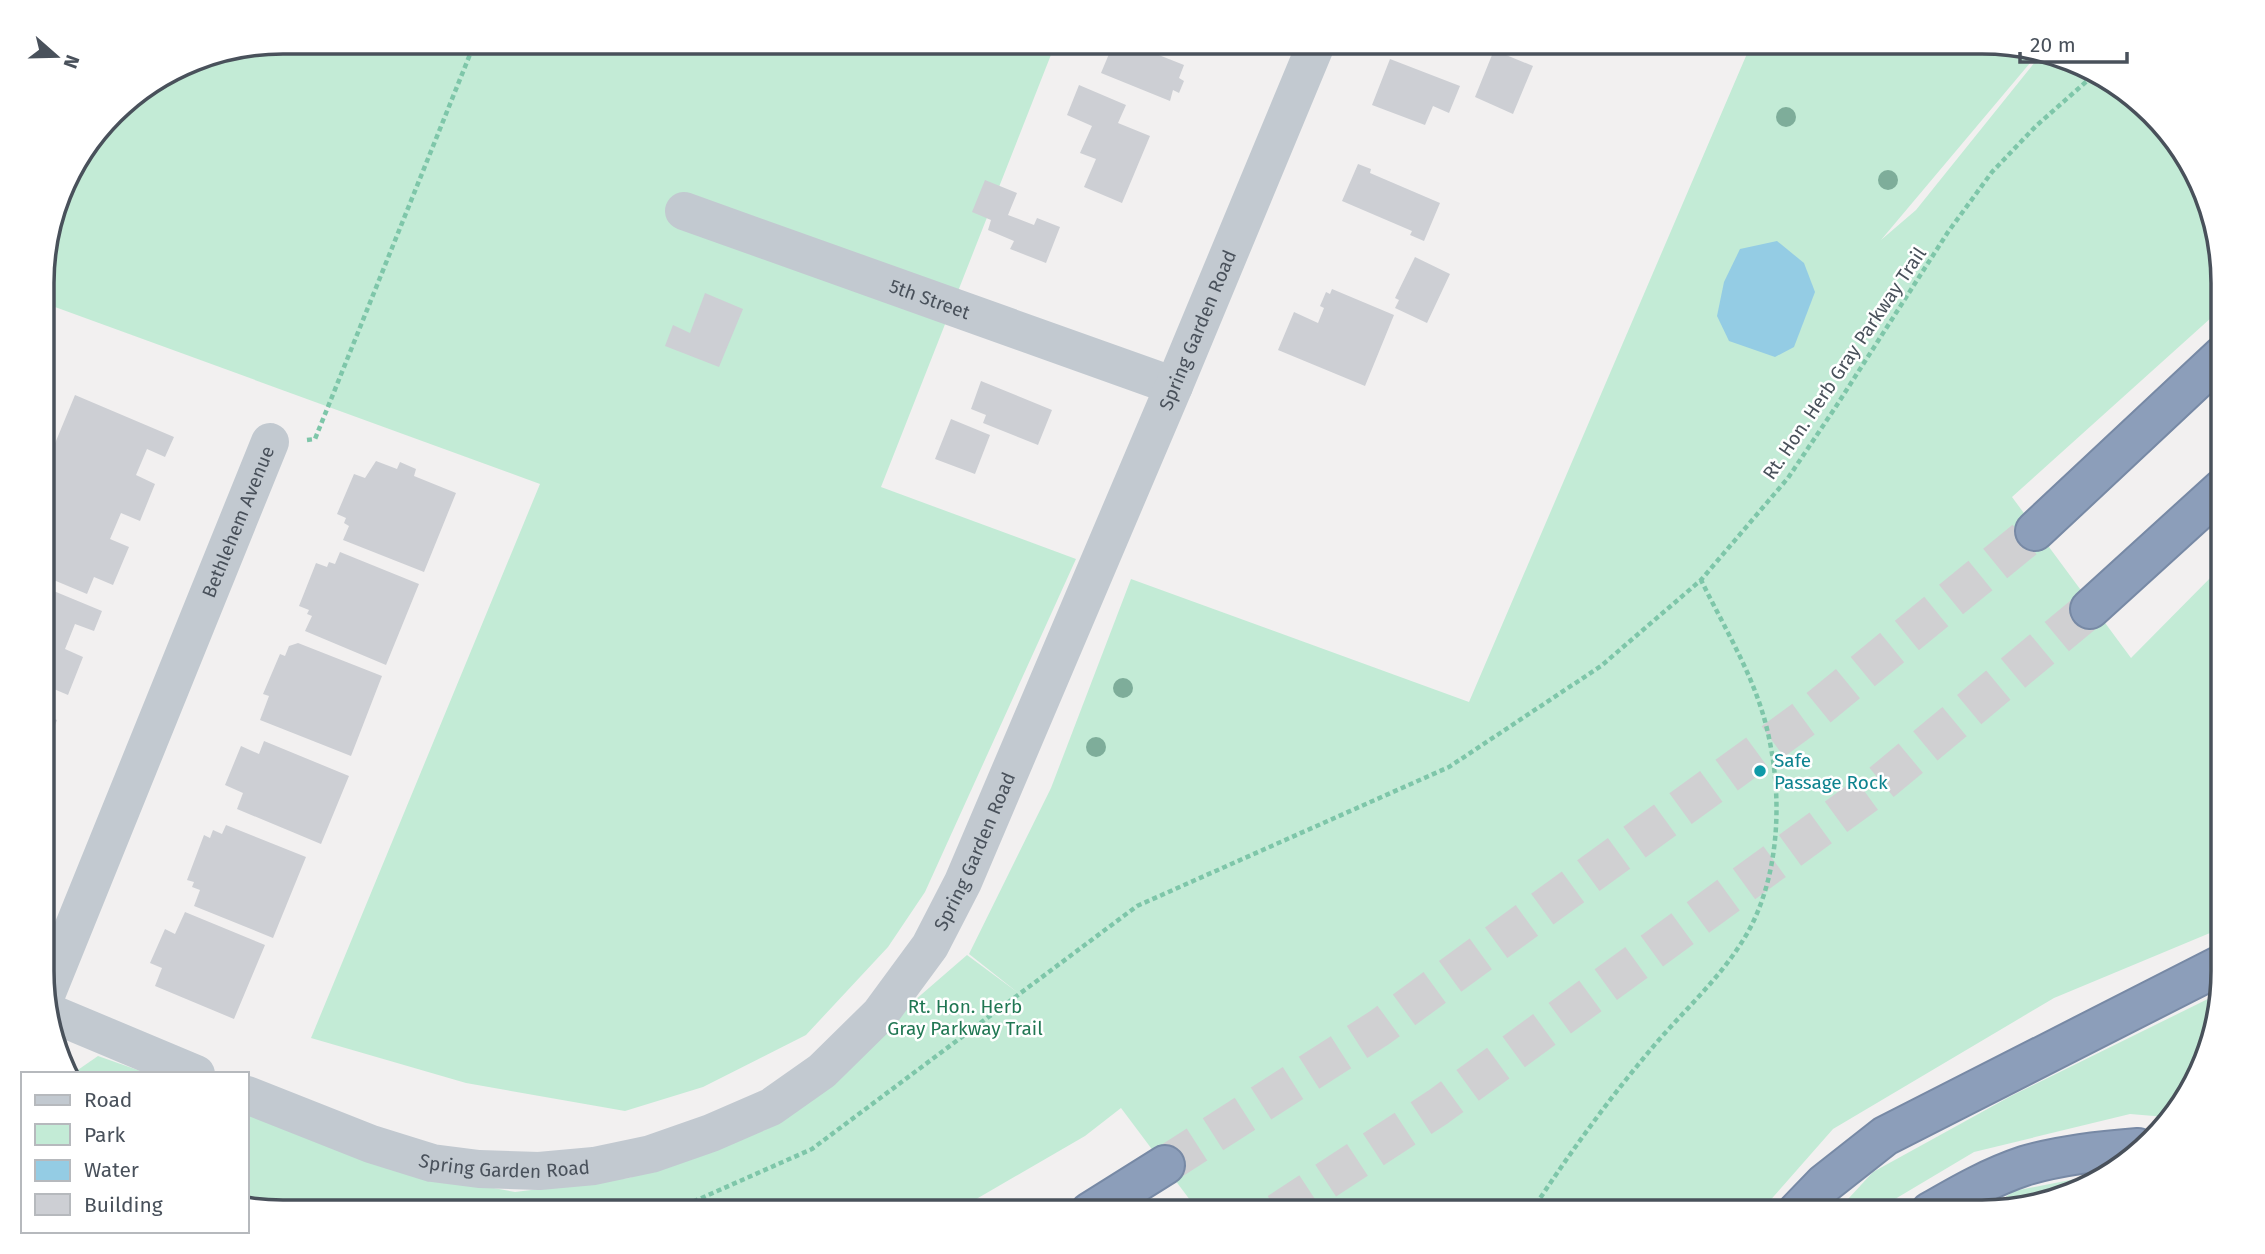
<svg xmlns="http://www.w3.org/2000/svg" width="2265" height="1254" font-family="'Fira Sans',sans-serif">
<rect width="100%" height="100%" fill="#f2f0f0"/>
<g fill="#c3ebd6">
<polygon points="283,42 1056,42 881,487 1076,559 925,892 888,947 806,1035 703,1087 625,1111 466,1083 311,1038 540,484 44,303 44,252 67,176 124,102 191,60"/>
<polygon points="1752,42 1982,42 2036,56 1881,240 1916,210 2039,57 2102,74 2183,150 2222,267 2222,308 2012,497 2131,658 2222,566 2222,928 2054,998 1833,1129 1760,1212 1199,1212 1121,1108 1085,1136 954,1212 283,1212 247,1202 247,1111 411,1173 515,1192 629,1178 765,1130 967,955 1021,995 969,954 1051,788 1131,579 1469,702"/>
<polygon points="2220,993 2191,1091 2166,1117 2130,1114 1974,1152 1885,1205 1879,1212 1836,1212 1873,1172 2011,1096"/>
<polygon points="98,1056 149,1074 72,1074"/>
<polygon points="2116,1171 1997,1211 1984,1212 2014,1191"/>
</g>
<polygon fill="#94cce4" points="1777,241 1804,263 1815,292 1794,347 1775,357 1729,341 1717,316 1724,282 1740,249"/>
<g fill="#cdcfd4">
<polygon points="1114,42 1126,42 1184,65 1179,78 1184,81 1179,93 1173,90 1170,101 1101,73"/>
<polygon points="1175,42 1203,42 1199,52"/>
<polygon points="1494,50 1533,66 1513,114 1475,97"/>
<polygon points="1390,59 1460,86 1449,113 1433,106 1425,125 1372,105"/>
<polygon points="1079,85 1126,105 1118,123 1150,136 1122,203 1084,187 1096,159 1080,153 1092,126 1067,115"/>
<polygon points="1358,164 1371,169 1370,173 1440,203 1424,241 1410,235 1412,231 1342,201"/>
<polygon points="985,180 1017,193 1008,215 1034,225 1037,218 1060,227 1046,263 1010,249 1014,241 988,230 991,220 972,212"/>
<polygon points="1415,257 1450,274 1427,323 1395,308 1399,300 1395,298"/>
<polygon points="1332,289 1394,315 1365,386 1278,350 1294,312 1318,323 1324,308 1320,306 1326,292 1330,294"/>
<polygon points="705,293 743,309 719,367 665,346 673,325 690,333"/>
<polygon points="981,381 1052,410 1038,445 983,423 986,415 971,409"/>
<polygon points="75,395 174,437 165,457 147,449 136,475 155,484 140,521 121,513 110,539 129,547 113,585 94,577 87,594 44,576 44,470"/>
<polygon points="951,419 990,435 975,474 935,459"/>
<polygon points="376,461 397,469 400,462 416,469 414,476 456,493 424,572 343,540 349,526 344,523 346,518 337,514 354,474 365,478"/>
<polygon points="340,552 419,584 386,665 305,631 312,616 307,614 309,610 299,606 316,563 327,567 329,562 335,564"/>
<polygon points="44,587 102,611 94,631 75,624 65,649 83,657 68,695 49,687 44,699"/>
<polygon points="298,643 382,676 351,756 260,720 269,696 263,694 280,654 285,656 289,646"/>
<polygon points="44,715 57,720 44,752"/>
<polygon points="264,741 349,776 321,844 237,809 243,793 225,785 241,746 259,754"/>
<polygon points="226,825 306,857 273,938 194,906 200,890 192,887 194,882 187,880 204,835 210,838 213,830 222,834"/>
<polygon points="185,912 265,945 234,1019 155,986 162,968 150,963 165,929 175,934"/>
</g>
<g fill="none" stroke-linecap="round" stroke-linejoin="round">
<g stroke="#d0d0d2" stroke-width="38" stroke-dasharray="38 19" stroke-linecap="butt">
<polyline points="1165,1165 1379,1028 1812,713 2035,531"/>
<polyline points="1278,1212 1438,1107 1870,792 2090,609"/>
</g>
<g stroke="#7789a5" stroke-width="42">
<g id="highway">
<polyline points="2035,531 2222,356"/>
<polyline points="2090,609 2222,489"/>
<polyline points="1090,1212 1165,1165"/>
<polyline points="1797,1212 1824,1184 1885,1136 2223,964"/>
<path d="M1930 1212C1961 1194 1991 1177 2024 1166 2061 1155 2100 1151 2138 1148"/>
</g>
</g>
<g stroke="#7ec6a9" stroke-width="4.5" stroke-dasharray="5 3.5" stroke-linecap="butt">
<polyline points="307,440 315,439 475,42"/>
<polyline points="670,1212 812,1149 1137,906 1449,767 1601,666 1701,580 1788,478 1835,408 1948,232 1992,172 2036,126 2096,73"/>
<path d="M1531 1212C1567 1157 1605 1104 1647 1054 1677 1017 1714 985 1740 945 1781 884 1784 795 1766 725 1753 674 1724 627 1701 580"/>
</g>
<g stroke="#c2c9d0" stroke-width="38">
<path id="s1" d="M684 211 1174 386"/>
<path id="s2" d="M44 1000 270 442"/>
<polyline points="48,1012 196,1074"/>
<path id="s3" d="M247 1095 371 1144 432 1163 479 1169 539 1171 594 1166 651 1154 711 1133 771 1107 822 1071 880 1014 930 946 963 882 1174 386 1317 42"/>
</g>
<use href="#highway" stroke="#8c9eba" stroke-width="38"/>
</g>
<g fill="#7ead9a">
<circle cx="1786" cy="117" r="10"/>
<circle cx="1888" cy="180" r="10"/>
<circle cx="1123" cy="688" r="10"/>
<circle cx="1096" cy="747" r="10"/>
</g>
<circle fill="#0f9aa8" stroke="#fff" stroke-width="2.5" cx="1760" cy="771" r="7"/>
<g text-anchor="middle" stroke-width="5" stroke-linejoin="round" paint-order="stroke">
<g font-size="19" fill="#49515b" stroke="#fff">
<text dy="7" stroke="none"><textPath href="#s1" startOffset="261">5th Street</textPath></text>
<text dy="7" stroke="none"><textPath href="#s3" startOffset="1447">Spring Garden Road</textPath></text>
<text transform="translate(1844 363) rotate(-56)" y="7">Rt. Hon. Herb Gray Parkway Trail</text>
<text dy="7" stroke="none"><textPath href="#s2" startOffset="516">Bethlehem Avenue</textPath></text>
<text dy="7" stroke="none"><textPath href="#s3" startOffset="880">Spring Garden Road</textPath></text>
<text dy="7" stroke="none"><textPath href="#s3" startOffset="270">Spring Garden Road</textPath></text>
</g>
<g font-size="19" fill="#0d838f" stroke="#fff" text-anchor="start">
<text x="1774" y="767">Safe<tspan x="1774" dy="22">Passage Rock</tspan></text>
</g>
<g font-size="19" fill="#207753" stroke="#fff">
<text x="965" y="1013">Rt. Hon. Herb<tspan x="965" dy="22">Gray Parkway Trail</tspan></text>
</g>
</g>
<path d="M0 0H2265V1254H0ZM283 54H1982A229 229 0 0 1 2211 283V971A229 229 0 0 1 1982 1200H283A229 229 0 0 1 54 971V283A229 229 0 0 1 283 54Z" fill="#fff" fill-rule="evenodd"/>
<path fill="none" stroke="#49515b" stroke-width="3.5" d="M283 54H1982A229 229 0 0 1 2211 283V971A229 229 0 0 1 1982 1200H283A229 229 0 0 1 54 971V283A229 229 0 0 1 283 54Z"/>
<rect x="21" y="1072" width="228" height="161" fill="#ffffff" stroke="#b6b9bd" stroke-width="2"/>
<rect x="35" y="1095" width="35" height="10" fill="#c2c9d0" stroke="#b6b9bd" stroke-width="2"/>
<text x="84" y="1107" font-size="21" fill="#49515b">Road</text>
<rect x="35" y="1124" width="35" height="21" fill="#c3ebd6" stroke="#b6b9bd" stroke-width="2"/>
<text x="84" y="1142" font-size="21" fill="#49515b">Park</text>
<rect x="35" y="1160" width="35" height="21" fill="#94cce4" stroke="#b6b9bd" stroke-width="2"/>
<text x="84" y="1177" font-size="21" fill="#49515b">Water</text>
<rect x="35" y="1194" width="35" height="21" fill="#cdcfd4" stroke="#b6b9bd" stroke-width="2"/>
<text x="84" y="1212" font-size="21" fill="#49515b">Building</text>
<g transform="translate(56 56) rotate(110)" stroke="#ffffff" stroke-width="5" paint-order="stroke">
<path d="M0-5L12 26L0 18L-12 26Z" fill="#49515b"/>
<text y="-10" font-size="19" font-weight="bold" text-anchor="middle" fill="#49515b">N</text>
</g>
<path d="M2020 52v10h107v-10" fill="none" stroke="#49515b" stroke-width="3.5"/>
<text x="2030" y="52" font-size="21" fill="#49515b" stroke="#ffffff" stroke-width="5" paint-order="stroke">20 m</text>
</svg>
